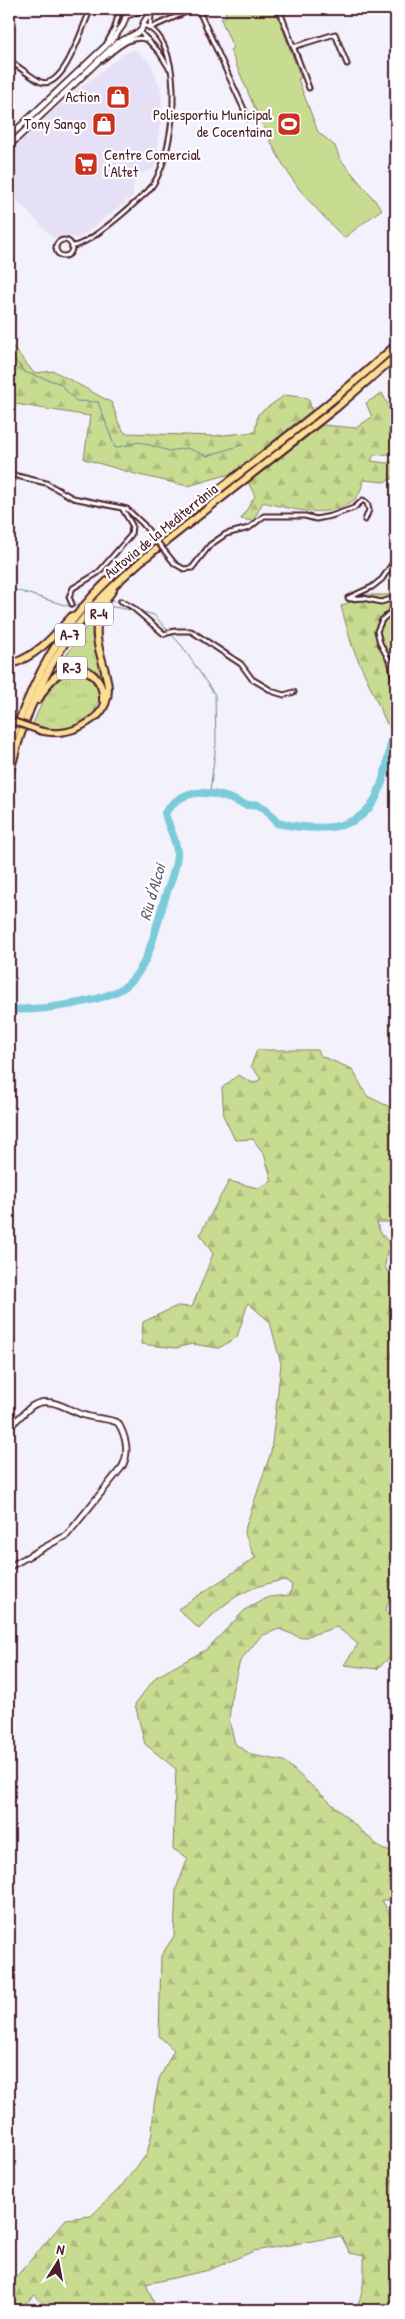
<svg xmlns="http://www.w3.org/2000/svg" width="405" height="2319" font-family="'Patrick Hand',sans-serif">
<defs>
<pattern id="grass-tufts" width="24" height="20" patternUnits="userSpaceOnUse" patternTransform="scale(1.25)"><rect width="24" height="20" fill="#c8dc91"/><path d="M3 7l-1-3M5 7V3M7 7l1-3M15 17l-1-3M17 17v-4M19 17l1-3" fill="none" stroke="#adbc7d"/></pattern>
<pattern id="forest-firs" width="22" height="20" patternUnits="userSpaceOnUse" patternTransform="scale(1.25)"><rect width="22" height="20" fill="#c8dc91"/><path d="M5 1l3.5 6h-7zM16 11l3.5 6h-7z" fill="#adbc7d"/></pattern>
</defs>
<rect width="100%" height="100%" fill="#f3f1fb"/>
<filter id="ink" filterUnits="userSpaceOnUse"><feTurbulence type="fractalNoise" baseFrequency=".02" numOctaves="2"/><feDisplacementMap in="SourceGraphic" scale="10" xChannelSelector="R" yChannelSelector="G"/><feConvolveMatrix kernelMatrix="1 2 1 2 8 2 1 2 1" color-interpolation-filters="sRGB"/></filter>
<g filter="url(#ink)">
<polygon fill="#e5e0f6" points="132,50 139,52 151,64 161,90 162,113 157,144 159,151 154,169 139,174 133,185 133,196 81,237 76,238 66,235 53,238 9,192 9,152 71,95 122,55"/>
<g fill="url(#grass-tufts)" stroke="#897e5e">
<path d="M93 617 92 636 95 653 98 654 104 680C93 662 74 660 56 670Z"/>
<path d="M74 672C120 673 102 746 32 726 41 705 50 679 74 672Z"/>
</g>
<g fill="url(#forest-firs)" stroke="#897e5e">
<polygon points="9,342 34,373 54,371 112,403 119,424 125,433 214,436 255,432 258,414 285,395 308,398 312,410 233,473 188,486 139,475 84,459 90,416 9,403"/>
<path d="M382 393 393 415H396V448L389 454 374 455 371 461 386 463 396 461V477L384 482 364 480C362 486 360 494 356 498 332 521 291 509 263 502L253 521 241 519 255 496 248 482 323 425 356 428 372 417 366 403Z"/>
<polygon points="364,595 396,595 396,726 387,724 352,646 341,606"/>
<path d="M257 1050H318L321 1056 352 1069 367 1096 396 1110V1222H377L379 1230 388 1242 385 1267 396 1282V1305L387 1312 396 1321V1588L391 1592 386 1610 396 1622V1652L377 1669 344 1665 358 1644 337 1627 302 1638 279 1629 261 1636 240 1661 232 1691 229 1720 235 1744 252 1755 284 1761 383 1850H396V1900H382L394 1922 396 1940V2310H355C365 2292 364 2276 364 2256L350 2253 341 2236 254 2251 209 2270 146 2284 156 2308 155 2310H49L35 2295 18 2310 9 2308V2285L66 2219 91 2216 118 2190 147 2154 152 2133 154 2105 159 2079 174 2050 159 2036 161 1956 174 1936 176 1889 188 1858 173 1849 176 1769 145 1744 135 1704 156 1677 207 1649 246 1609 269 1597 290 1595 292 1585 285 1580C246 1586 225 1601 199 1629L178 1609 255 1558 244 1532 271 1452 281 1364 270 1322 248 1303 237 1337 219 1348 192 1344 176 1348 141 1344 143 1322 177 1306 192 1307 213 1254 200 1234 229 1181 258 1188 272 1181 264 1154 253 1139 235 1140 224 1117 222 1088 238 1075 253 1083 261 1079 251 1066Z"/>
</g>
<path fill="#c8dc91" stroke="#897e5e" d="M224 9H275L301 78 298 79 318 132 335 146 340 159 382 209 344 238C329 222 314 207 300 190 271 152 249 94 230 50L233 48 221 19 227 16Z"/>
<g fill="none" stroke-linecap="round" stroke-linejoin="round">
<g stroke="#688693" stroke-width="1">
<polyline points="9,352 24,372 59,383 76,401 98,402 115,448 139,442 169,451 187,448 207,456 241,445"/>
<polyline points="9,588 68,606 80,606"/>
<polyline points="107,606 132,610"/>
<polyline points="139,611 154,615 182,646 215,695 216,744 210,792"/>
</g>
<path stroke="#7ccbd8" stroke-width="8" d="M9 1009C37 1011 105 1003 127 985 150 966 155 928 164 901 168 887 177 869 177 853 177 841 168 826 165 813 181 789 205 789 231 799 241 803 245 807 256 804L266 809 277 823C307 829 351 835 372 804 379 795 383 780 386 769 390 755 389 741 396 728"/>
<g stroke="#d1c7d1" stroke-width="3" stroke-dasharray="3 1.5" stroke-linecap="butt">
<polyline points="107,601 121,601"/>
<polyline points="72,604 83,605"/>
</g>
<g stroke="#4a1f2b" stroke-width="7">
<g id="street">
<polyline points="198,9 248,118"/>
<polyline points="279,9 309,88"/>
<polyline points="151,14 150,28 193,9"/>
<polyline points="140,32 159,52 169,68"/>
<polyline points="107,43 114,30 120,9"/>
<polyline points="293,47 335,34 347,64"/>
<path d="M102 60C116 49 130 33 148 40"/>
<path d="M9 61C17 65 35 80 41 82 65 90 83 23 91 9"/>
<circle cx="64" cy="248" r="8"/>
<path d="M73 246C90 244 134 204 148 191 175 163 189 42 144 25"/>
<polyline points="9,474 46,483 73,498 127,509 143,524"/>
<polyline points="396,558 382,579 372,587 348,598 350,599 363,598 381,602 391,599 396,602"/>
<polyline points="175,564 184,569 192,568 210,545 226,534 249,528 264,516 305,516 316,519 331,516 354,508 363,500 367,503 369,510 365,520"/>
<polyline points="121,601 132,607 164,634 175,631 191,631 241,664 252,679 274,692 284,695 294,692"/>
<polyline points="72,604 69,597 73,588 98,573 131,535 132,525 122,508"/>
<polyline points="396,607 382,620 377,631 380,643 391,664 396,692"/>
</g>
</g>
<g stroke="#4a1f2b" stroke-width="8">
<g id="secondary">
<polyline points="9,137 113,39 123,25 126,16 145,9"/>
<polyline points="9,146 117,43 141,31 144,22 153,9"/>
<path d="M9 1427C17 1421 24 1412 32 1406 50 1394 70 1412 87 1416 97 1419 108 1418 118 1423 126 1436 130 1453 122 1467L67 1535 9 1567"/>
</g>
</g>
<g stroke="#4a1f2b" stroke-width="9">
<path id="primary" d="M41 731C63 736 81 730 98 715"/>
</g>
<g stroke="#4a1f2b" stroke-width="10">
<g id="highway">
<path d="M9 665C37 656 52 638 72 616"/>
<path d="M38 700C44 690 50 679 61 672 81 659 105 678 103 700"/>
<path d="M98 715C120 691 99 664 97 637 95 619 102 604 113 590"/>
<path d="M9 749C26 697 49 648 84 606 113 571 150 544 185 516 256 460 330 406 396 345"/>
<path d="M9 777C22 717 50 655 92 608 107 591 124 576 141 561L336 408 396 356"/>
</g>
</g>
<use href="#street" stroke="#fff" stroke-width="3"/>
<use href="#secondary" stroke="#fff" stroke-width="4.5"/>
<use href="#primary" stroke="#fbdf96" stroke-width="5"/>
<use href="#highway" stroke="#fbdf96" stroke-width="6"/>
<g stroke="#4a1f2b" stroke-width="7" stroke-linecap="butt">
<polyline id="street-bridge" points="143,524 175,564"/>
</g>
<g stroke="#4a1f2b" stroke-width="9" stroke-linecap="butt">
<polyline id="primary-bridge" points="9,720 41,731"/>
</g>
<use href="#street-bridge" stroke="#fff" stroke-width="3"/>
<use href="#primary-bridge" stroke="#fbdf96" stroke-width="5"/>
</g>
</g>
<defs>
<g id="shop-square" transform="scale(1.25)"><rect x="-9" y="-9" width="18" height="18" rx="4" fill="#c8321e" stroke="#fff"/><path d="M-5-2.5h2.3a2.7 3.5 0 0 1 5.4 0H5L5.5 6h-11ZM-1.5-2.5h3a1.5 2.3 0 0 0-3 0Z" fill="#fff"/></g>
<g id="stadium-square" transform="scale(1.25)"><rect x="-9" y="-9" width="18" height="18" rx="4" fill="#c8321e" stroke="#fff"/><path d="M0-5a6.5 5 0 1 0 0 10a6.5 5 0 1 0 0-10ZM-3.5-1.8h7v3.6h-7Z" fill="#fff"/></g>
<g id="supermarket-square" transform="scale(1.25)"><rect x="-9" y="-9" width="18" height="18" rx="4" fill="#c8321e" stroke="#fff"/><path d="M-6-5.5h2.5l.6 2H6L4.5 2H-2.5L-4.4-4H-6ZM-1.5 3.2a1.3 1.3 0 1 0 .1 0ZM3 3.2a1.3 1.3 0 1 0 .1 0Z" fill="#fff"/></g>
</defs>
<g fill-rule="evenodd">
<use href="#shop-square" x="118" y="97"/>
<use href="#shop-square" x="104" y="124"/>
<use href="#stadium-square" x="289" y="124"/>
<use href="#supermarket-square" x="86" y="164"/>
</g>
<g text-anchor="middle" stroke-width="4.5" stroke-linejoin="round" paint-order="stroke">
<g fill="#fff" stroke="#80626b" stroke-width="1">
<rect x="85" y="602.5" width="28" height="23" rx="4"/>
<rect x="55" y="623.5" width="30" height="23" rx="4"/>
<rect x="57" y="656.5" width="30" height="23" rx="4"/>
</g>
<g font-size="14" font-weight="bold" fill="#4a1f2b">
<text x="99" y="619">R-4</text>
<text x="70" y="640">A-7</text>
<text x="72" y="673">R-3</text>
</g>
<g font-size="15" fill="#4a1f2b" stroke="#fff" text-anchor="end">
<text x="100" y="102">Action</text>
<text x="272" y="120">Poliesportiu Municipal<tspan x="272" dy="17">de Cocentaina</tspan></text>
<text x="86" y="129">Tony Sango</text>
<text x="104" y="160" text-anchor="start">Centre Comercial<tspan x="104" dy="17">l'Altet</tspan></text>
</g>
<g font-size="15" fill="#4a1f2b" stroke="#fff">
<text transform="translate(161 531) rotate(-39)" y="5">Autovia de la Mediterrània</text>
</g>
<g font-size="16" font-style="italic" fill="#5c5b68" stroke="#fff">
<text transform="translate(152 892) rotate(-74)" y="6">Riu d'Alcoi</text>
</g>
</g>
<rect width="405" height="2319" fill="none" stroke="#fff" stroke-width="30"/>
<rect x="15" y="15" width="375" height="2289" fill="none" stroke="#4a1f2b" stroke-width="2" filter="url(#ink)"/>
<g transform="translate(58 2262) rotate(11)" stroke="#ffffff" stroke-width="4" paint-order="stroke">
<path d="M0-4L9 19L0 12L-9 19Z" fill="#4a1f2b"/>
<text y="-8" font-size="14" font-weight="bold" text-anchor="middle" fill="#4a1f2b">N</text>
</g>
</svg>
